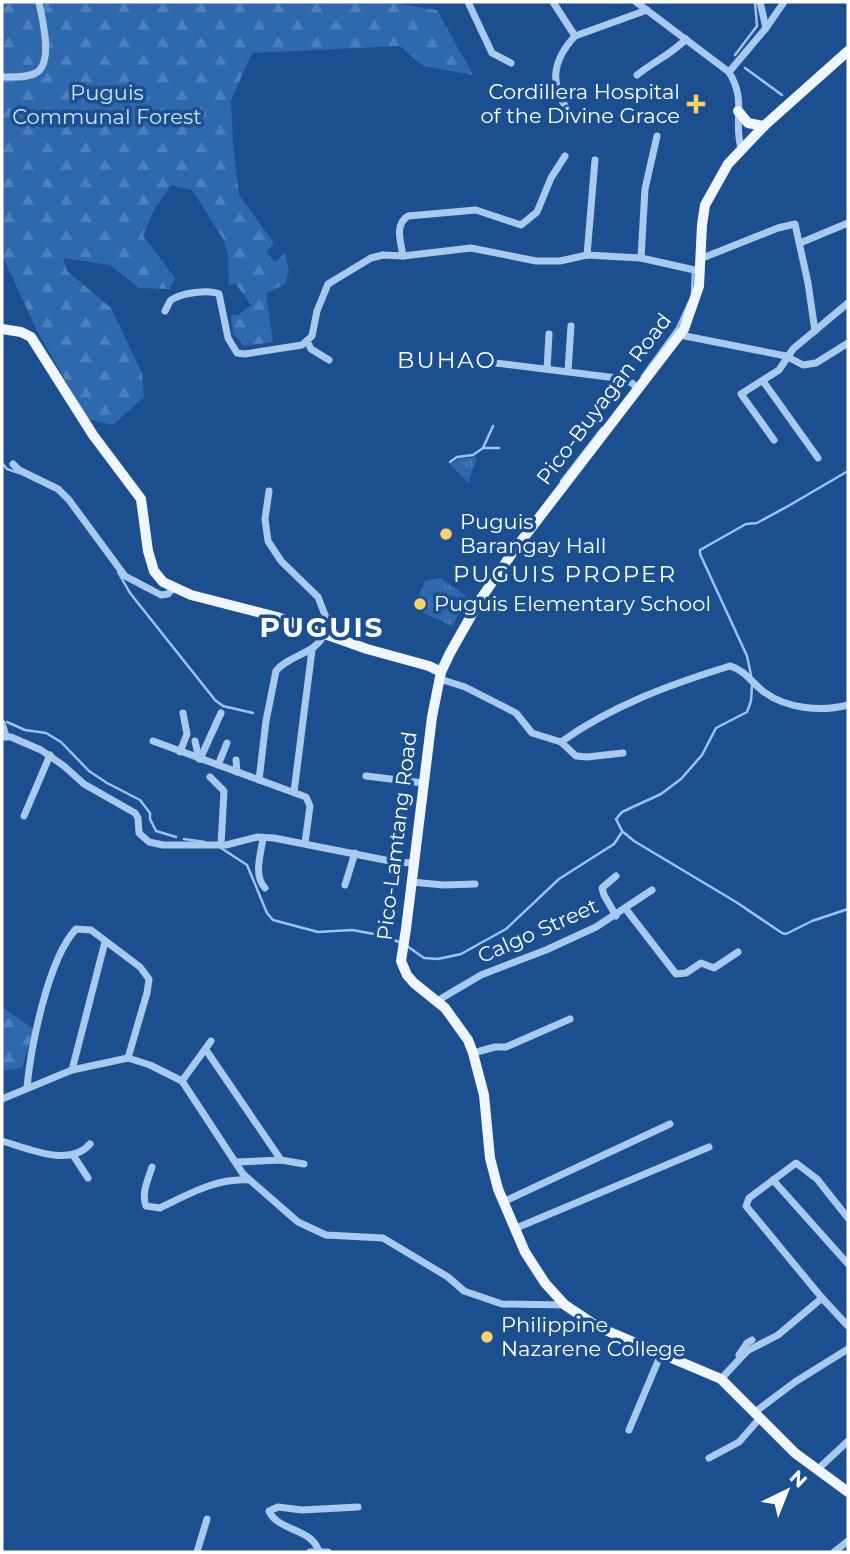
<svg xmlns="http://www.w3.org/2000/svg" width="850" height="1554" font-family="Montserrat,sans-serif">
<defs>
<pattern id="grass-tufts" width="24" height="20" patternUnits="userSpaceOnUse" patternTransform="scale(1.75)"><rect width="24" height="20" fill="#2e69ad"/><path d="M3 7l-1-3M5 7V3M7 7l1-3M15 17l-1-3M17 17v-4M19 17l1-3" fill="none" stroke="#4d80b9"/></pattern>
<pattern id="forest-firs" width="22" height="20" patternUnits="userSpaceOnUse" patternTransform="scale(1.75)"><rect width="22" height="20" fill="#2e69ad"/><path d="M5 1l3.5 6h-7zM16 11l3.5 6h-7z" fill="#4d80b9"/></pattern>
</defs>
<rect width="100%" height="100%" fill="#1b4f8f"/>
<g fill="url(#grass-tufts)">
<polygon points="477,457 468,483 450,464 460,459"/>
<polygon points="440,578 467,597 452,626 413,608 425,581"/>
</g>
<g fill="url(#forest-firs)">
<polygon points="2,2 387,2 437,10 473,75 423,66 400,46 252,53 231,100 233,143 239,195 274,243 266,252 275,262 285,253 289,271 285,284 266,293 273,342 244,346 233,333 231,315 238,315 251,305 235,283 229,286 228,254 223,239 192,190 171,185 155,208 143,236 175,278 170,289 139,288 110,265 63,258 67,271 111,308 142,373 144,397 113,425 88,419 37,331 2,255"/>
<polygon points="2,1007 34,1029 22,1068 2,1071"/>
</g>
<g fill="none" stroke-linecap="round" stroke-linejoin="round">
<g stroke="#9cc4f0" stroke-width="2.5">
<polyline points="735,55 757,26 755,2"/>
<polyline points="745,68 782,95"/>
<polyline points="692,293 693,272"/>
<polyline points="642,376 677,328 689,302"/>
<polyline points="483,448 493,426"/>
<polyline points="450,462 457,457 473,455 483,448 499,448"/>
<polyline points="2,463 7,469 19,473"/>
<polyline points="561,481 602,428"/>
<polyline points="118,572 130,593 215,700 223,706 253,713"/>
<polyline points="751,675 747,656 700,554 700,550 746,524 757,523 790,505 848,471"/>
<polyline points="752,685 751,701 747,712 716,728 702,755 681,779 661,794 622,812 616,819 622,831 634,841 736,902 782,933 786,934 812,921 848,909"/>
<polyline points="7,722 25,730 46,733 61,742 89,771 107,783 140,800 150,813 150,819 156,831 176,837"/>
<polyline points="184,839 205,842"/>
<polyline points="221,848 247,865 267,913 273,920 318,932 352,930 385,936 401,943"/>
<polyline points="407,946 424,958 438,959 461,954 506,929 559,879 614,844 622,832"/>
</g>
<g stroke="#a9c9ee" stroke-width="7">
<polyline points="468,2 492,53 511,63"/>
<path d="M553 2 575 36C552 61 549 84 569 112"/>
<path d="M636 2 729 72C747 102 733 118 741 148"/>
<polyline points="760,2 766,28"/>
<polyline points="575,36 647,10"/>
<polyline points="729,72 766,28 784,2"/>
<path d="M637 75C653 62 672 54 686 39"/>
<path d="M2 77C13 77 26 78 36 73 54 62 42 19 39 2"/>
<polyline points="800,243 848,223"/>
<polyline points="587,255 595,160"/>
<polyline points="403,256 471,248 536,261 560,261 587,255 641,258 699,271"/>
<polyline points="641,258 645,189 657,136"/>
<polyline points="700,259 778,228 795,224 808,283 815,331"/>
<path d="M165 311C167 308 169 302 171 300 181 293 209 289 219 294L228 338 237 353 245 354 302 345 312 336 317 311 328 284 371 258 383 255 403 256C401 242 394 225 408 216L476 210 521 225 537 212 551 178 565 156"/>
<polyline points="680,335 786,356 803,365 816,363 848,343"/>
<polyline points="307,341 311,349 329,360"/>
<polyline points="495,363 617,378 632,383 638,389"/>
<polyline points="547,369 549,334"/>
<polyline points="568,371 571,326"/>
<polyline points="763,381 818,458"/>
<polyline points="774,440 741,394 779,370 793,349 848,303"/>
<polyline points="13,464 19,470 58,489 69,500 125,576 161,595 168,594 174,587"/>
<polyline points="269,491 265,519 268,541 281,561 318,597 334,638"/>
<polyline points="440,679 465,687 516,713 532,733 561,742 576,756 587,757 623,753"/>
<polyline points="2,723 6,736"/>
<polyline points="2,737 11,737 41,750 64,766 84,784 135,813 138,818 139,833 149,842 163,845 226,845 257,837 274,838 395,862 413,863"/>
<polyline points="153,741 306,797 310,806 305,843"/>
<polyline points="195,741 199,759"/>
<path d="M561 742C611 706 671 684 730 666 745 670 752 683 764 692 787 709 822 712 848 705"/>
<polyline points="180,752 187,734 183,713"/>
<polyline points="200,759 221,713"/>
<polyline points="236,760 237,772"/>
<polyline points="218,765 227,743"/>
<polyline points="366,776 423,783"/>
<polyline points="210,777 224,791 221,845"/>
<path d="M259 780 266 721 276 671C290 654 315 655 324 634"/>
<polyline points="294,792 312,650"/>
<polyline points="24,816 50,755"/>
<path d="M263 838C261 854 253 875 265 888"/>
<polyline points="412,882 443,885 475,884"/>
<polyline points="345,885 355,853"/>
<polyline points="625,908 676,974 686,973 701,963 714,968 738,952"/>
<polyline points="616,916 604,895 602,888 616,876"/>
<polyline points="437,1001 481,975 546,950 596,927 652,890"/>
<polyline points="206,1050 281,1160"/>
<polyline points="473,1053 495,1047 506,1047 570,1019"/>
<polyline points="72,1070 105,942"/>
<polyline points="182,1081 211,1041"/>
<path d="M27 1087C31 1046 48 959 76 929L91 930 140 967 149 979 147 993 128 1058"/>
<polyline points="2,1099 72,1070 128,1058 150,1065 182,1081 243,1174 298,1222 326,1235 383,1238 448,1277 464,1291 502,1304 565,1305"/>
<path d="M2 1141C27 1148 70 1168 90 1144"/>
<polyline points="73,1155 88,1178"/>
<polyline points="237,1162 281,1160 304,1164"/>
<path d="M152 1167C148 1180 141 1193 146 1206L160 1208C189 1194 216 1178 249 1180"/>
<polyline points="773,1180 848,1264"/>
<polyline points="503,1202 670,1124"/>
<polyline points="848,1218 817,1179 796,1163 749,1198 746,1206 822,1298 848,1326"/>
<polyline points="514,1229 709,1147"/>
<polyline points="739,1355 747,1343 752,1340"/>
<polyline points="721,1379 747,1351 778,1335 822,1298"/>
<polyline points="755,1412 795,1382 848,1349"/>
<polyline points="629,1430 661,1354"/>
<polyline points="709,1458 739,1442 760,1418"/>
<polyline points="818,1469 848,1441"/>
<polyline points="197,1552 207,1519"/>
<polyline points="310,1552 328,1552"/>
<path d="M319 1552C312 1527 278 1532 269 1511L278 1507 302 1510 358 1507"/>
<polyline points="834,1552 848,1541"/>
</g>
<g stroke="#f0f6ff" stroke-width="10">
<polyline points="848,51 765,125 728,164 705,205 702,225 699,286 684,329 515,549 480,600 450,653 441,672 432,717 406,929 401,961 407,975 414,983 445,1008 468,1040 473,1053 484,1095 490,1158 498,1189 525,1252 545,1283 565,1305 598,1327 721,1379 795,1453 848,1492"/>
<polyline points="738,111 748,123 764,126"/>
<polyline points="2,329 21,332 31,337 93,435 141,499 148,551 154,571 163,582 191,595 277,617 367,649 429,666 441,672"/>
</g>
</g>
<g fill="#ffd166" stroke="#1b4f8f" stroke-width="2.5">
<path d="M692.5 93.5h7v7h7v7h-7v7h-7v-7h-7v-7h7z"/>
<circle cx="446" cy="534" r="7"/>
<circle cx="420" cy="604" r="7"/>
<circle cx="487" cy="1337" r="7"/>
</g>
<g text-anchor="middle" stroke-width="7" stroke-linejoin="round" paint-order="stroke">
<g font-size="21" fill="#fff" stroke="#1b4f8f" text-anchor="start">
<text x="680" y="99" text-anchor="end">Cordillera Hospital<tspan x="680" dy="24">of the Divine Grace</tspan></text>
<text x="460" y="529">Puguis<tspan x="460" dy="24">Barangay Hall</tspan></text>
<text x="434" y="611">Puguis Elementary School</text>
<text x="501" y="1332">Philippine<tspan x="501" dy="24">Nazarene College</tspan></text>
</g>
<g font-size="21" fill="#cfe3fa" stroke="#1b4f8f">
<text x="107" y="100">Puguis<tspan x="107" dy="24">Communal Forest</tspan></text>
</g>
<g font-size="21" fill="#fff" stroke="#1b4f8f">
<text transform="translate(604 399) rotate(-53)" y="7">Pico-Buyagan Road</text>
<text transform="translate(397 836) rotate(-83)" y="7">Pico-Lamtang Road</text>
<text transform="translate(538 931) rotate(-24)" y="7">Calgo Street</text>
</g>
<g font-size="23" letter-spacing="2" fill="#fff" stroke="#1b4f8f">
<text x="447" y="368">BUHAO</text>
<text x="565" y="582">PUGUIS PROPER</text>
</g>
<g font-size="28" font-weight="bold" letter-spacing="2" fill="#fff" stroke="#1b4f8f">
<text x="322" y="637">PUGUIS</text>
</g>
</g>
<rect width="850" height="1554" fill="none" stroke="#ffffff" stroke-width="7"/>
<g transform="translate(787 1491) rotate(43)" stroke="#1b4f8f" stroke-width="5" paint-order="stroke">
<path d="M0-5L12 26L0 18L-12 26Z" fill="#ffffff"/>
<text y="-10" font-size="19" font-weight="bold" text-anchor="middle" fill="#ffffff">N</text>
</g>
</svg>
